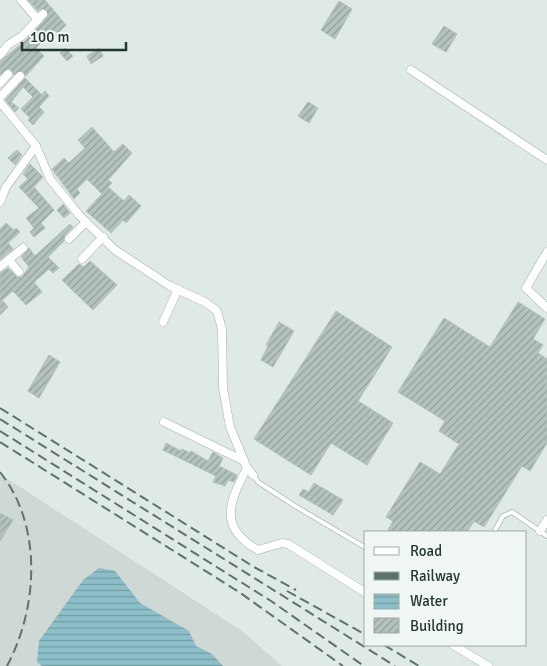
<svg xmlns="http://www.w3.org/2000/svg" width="547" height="666" font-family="Signika,sans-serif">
<defs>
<pattern id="water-rules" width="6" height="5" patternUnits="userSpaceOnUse" patternTransform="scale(1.25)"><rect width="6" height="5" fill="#8cbfc9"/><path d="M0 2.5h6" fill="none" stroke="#729ca4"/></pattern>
<pattern id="building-hatch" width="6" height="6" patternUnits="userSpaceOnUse" patternTransform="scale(1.25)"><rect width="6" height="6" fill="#b5c3be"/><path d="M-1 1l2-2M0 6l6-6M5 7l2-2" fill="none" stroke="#939f9b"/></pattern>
</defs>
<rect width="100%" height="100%" fill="#dfe9e5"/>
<polygon fill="#ced8d4" points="0,474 242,631 282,666 0,666"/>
<polygon fill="url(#water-rules)" points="99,568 115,571 140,603 189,631 196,646 212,654 223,666 42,666 37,662 39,641 83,580"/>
<g fill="url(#building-hatch)" stroke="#b3c1bb">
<polygon points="28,0 45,0 66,25 58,33 54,30 36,48 44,56 26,76 22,71 14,75 9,68 0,75 0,61 26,40 48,16 46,10 42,9 38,11"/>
<polygon points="339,1 352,9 335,39 321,30"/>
<polygon points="444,26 457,34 446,52 432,44"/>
<polygon points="65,48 73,56 67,61 60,53"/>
<polygon points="99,48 103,56 91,64 87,56"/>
<polygon points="25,78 42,95 45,91 49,96 39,107 44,112 33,125 28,120 30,118 21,109 33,97 23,87 11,102 19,108 15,112 5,100"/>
<polygon points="308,102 318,108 309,123 298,116"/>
<polygon points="92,127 114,152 123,144 132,153 108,180 112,183 108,187 124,201 129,195 141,206 126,223 123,220 111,233 86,211 102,194 87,179 77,189 80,193 74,199 52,169 64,158 69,163 85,148 78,140"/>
<polygon points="17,150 22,155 15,165 8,158"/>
<polygon points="30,164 43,177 34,187 54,210 41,223 45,228 34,237 30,232 34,228 26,218 39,208 19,187 28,179 23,174"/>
<polygon points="63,204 70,213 64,218 57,210"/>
<polygon points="6,223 14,230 16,228 20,232 8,243 13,249 0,260 0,229"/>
<polygon points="70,224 73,227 65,235 64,241 48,257 59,268 53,273 49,269 34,282 42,292 26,305 13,291 2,300 8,307 0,315 0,273 8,268 17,277 22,277 29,267 21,257 29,248 35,256"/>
<polygon points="90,261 117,285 93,310 62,280 79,264 84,267"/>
<polygon points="518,302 545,319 533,339 543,345 538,353 547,359 547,443 530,471 522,466 484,527 474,521 467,532 387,532 393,521 386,517 420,462 440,474 459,444 439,431 445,421 398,392 444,318 490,347"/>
<polygon points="336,311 392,347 358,401 393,423 367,465 331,443 311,475 254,439"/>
<polygon points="279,322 294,331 273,367 261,360 268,346 266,345"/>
<polygon points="49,355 60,362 39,398 28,391"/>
<polygon points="166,443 181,451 182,449 190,453 191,451 208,461 213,452 223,458 219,466 237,475 234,482 228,480 225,486 213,482 216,476 163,450"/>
<polygon points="314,483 343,500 333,515 299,495 303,489 309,492"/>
<polygon points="0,513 13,520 0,541"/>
</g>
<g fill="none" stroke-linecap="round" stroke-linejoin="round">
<g stroke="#a3b0ab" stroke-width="5.5">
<g id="lane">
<polyline points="253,475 258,482 295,506 366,548"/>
<polyline points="494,532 503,516 512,512 547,536"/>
</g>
</g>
<g stroke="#a3b0ab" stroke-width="9">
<g id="street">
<polyline points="21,0 38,20"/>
<polyline points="0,55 8,45 22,36 43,14"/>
<polyline points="411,70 547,160"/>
<polyline points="0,83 8,74"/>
<polyline points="0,97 20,76"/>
<polyline points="0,102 36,146 50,179 79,215 115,250 170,286 205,302 217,311 222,329 223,388 230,427 247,468 253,475"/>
<polyline points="0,202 6,187 36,146"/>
<polyline points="69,239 86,222"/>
<polyline points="547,252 526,288 547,308"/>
<polyline points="82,259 103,237"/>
<polyline points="9,260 19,272"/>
<polyline points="0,267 23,248"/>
<polyline points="163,322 178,289"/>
<polyline points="164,422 244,461"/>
<path d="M247 468C229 502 218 528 258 550L282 543 288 544 366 593"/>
<polyline points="540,531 547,520"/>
<polyline points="453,645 488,666"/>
</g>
</g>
<use href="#lane" stroke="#fff" stroke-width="4"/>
<use href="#street" stroke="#fff" stroke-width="8"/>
<g stroke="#5c736d" stroke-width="2" stroke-dasharray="10 5" stroke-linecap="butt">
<polyline points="0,408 254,567 296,590"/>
<polyline points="0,419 395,666"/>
<polyline points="0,431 271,601 364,666"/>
<polyline points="0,442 239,592 343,666"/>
<path d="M0 472C43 526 38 608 7 666"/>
<polyline points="287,591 366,635"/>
<polyline points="384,645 419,666"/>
</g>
</g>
<rect x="364" y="531" width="162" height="115" fill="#eff6f3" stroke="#9daaa5"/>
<rect x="374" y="547" width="25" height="8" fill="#ffffff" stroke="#9daaa5"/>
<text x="410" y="556" font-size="15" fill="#223731">Road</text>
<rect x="374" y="572" width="25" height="8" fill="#5c736d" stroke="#9daaa5"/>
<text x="410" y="581" font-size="15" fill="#223731">Railway</text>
<rect x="374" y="594" width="25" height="15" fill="url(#water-rules)" stroke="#9daaa5"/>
<text x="410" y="606" font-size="15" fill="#223731">Water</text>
<rect x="374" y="618" width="25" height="15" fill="url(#building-hatch)" stroke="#9daaa5"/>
<text x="410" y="631" font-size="15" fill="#223731">Building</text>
<path d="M22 42v8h104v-8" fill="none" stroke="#223731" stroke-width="2.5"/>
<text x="30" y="42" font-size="15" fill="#223731" stroke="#eff6f3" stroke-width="4" paint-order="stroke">100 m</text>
</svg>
